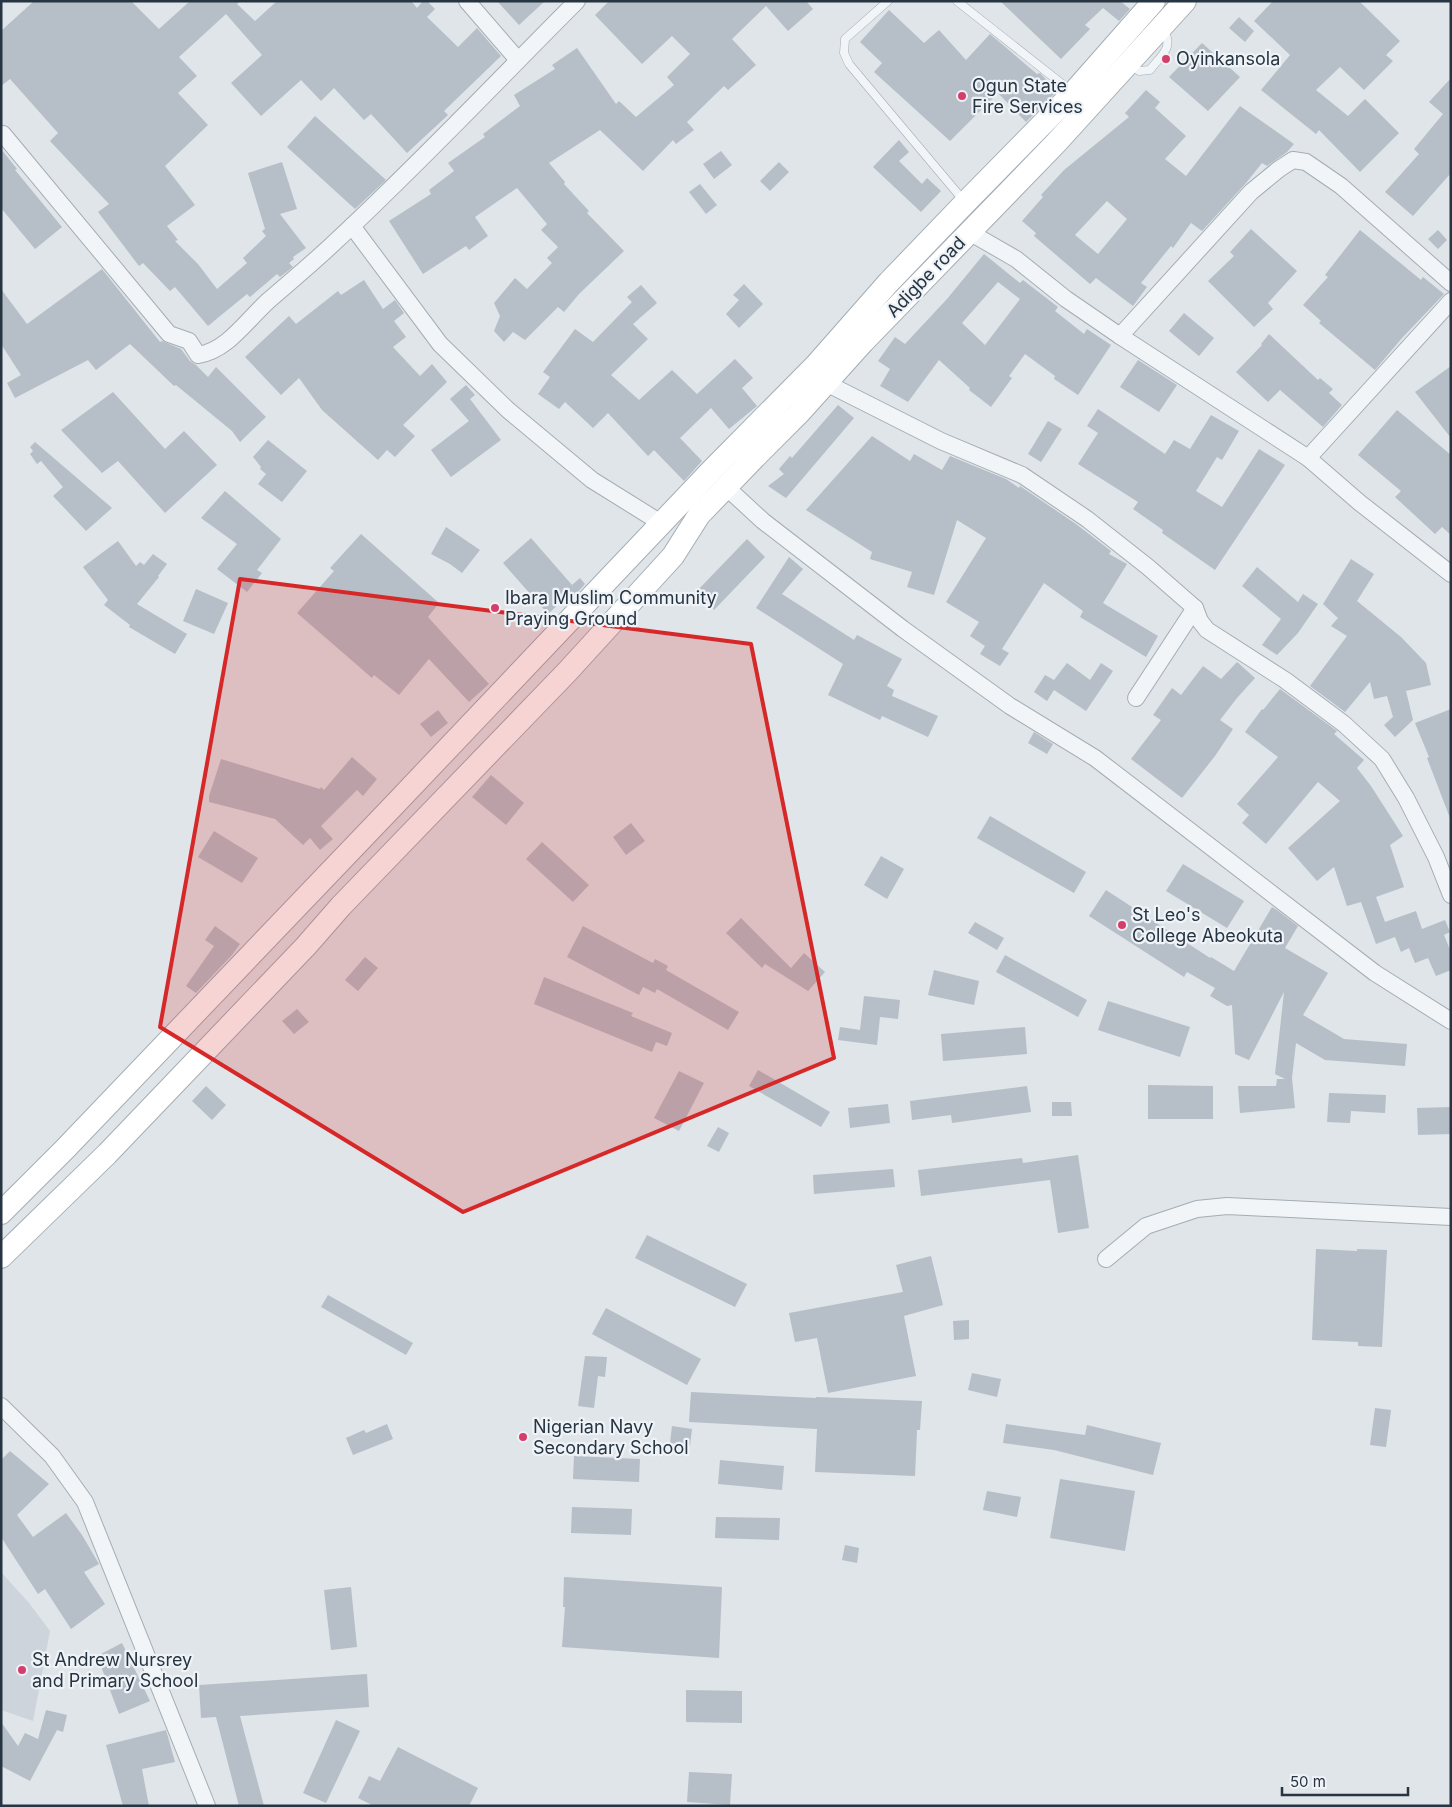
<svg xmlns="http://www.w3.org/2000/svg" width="1452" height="1807" font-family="Inter,sans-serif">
<rect width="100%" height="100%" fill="#dfe5e9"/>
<polygon fill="#cdd4dc" points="1,1572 29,1603 50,1631 33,1721 1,1710"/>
<g fill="#b6bfc7" fill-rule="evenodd">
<polygon points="34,1 131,1 159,29 190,1 240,1 237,4 255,21 277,1 411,1 417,8 423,1 427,1 435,9 427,17 458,47 477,28 501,56 444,111 448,115 407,153 371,114 364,120 334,88 321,101 301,80 261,116 231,83 262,55 226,14 202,36 179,57 197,76 178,93 208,125 165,166 195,205 167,226 178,240 175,241 198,264 217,289 247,263 243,258 266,236 262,231 265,229 248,173 282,162 297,209 280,214 306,248 293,257 294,259 289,263 293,267 280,277 277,274 250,297 247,294 208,326 175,287 170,291 143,263 139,266 98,212 109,204 50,141 58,133 10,79 1,86 1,31"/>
<polygon points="497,1 545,1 519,25"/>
<polygon points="609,1 806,1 813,9 788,31 766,6 732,39 756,65 728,90 724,86 687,122 694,130 676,144 673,140 643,171 600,130 549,163 565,182 564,184 589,211 587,213 624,251 579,294 564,312 558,307 525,340 513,332 504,342 494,331 500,316 494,303 515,278 527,289 552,263 547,258 558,247 541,230 547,224 517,188 475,217 488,236 469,250 466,246 423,274 389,221 431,194 429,190 454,171 448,163 485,137 483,134 520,106 514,95 555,69 552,65 577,48 616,104 619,101 636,117 674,85 667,77 690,54 672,36 642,64 595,15"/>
<polygon points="1000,1 1120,1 1130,9 1119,21 1103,8 1085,25 1090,29 1061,59"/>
<polygon points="1273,1 1359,1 1400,41 1386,55 1393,61 1364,90 1340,67 1316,90 1348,116 1365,99 1399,133 1360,172 1319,130 1316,134 1261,90 1290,55 1254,21"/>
<polygon points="889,10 924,43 939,30 966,60 990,34 1037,74 1040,73 1057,91 1026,122 998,93 950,141 874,72 882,63 860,42"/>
<polygon points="1239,17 1254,31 1245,42 1229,28"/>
<polygon points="1202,43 1240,77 1208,111 1169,77"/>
<polygon points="1451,78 1451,173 1413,216 1385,192 1419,154 1414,149 1443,114 1429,102"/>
<path d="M1146 90 1160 102 1155 108 1186 136 1165 159 1186 176 1240 106 1294 144 1287 152 1267 166 1262 163 1246 183 1202 231 1191 223 1173 248 1171 246 1141 283 1147 287 1133 306 1096 278 1090 284 1034 236 1036 233 1022 221 1043 197 1041 195 1064 170 1129 117 1125 113ZM1107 201 1127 219 1098 254 1075 235Z"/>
<polygon points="315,116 386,180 355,209 287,147"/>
<polygon points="899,140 909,152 899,161 922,184 927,178 941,191 921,212 873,167"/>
<polygon points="1,149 17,169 15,170 62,227 35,249 1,208"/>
<polygon points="721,151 732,165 714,179 703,164"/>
<polygon points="779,162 789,172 770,191 760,181"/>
<polygon points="700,184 717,205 706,214 689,192"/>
<polygon points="1251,229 1297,271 1268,303 1273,309 1254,327 1208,281 1234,256 1230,252"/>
<polygon points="1360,230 1421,280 1423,277 1444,294 1402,338 1375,370 1319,323 1321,321 1303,305 1328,277 1325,275"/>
<polygon points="1438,230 1447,240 1438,249 1428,239"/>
<path d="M984 254 1020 283 1023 280 1058 307 1055 311 1084 334 1087 329 1111 345 1078 395 1054 379 1055 376 1025 354 1009 376 1012 378 991 407 969 390 970 388 939 360 908 402 880 386 890 369 878 361 895 337 905 344 947 299ZM998 282 1020 299 985 345 962 323Z"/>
<polygon points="102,269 160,342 162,341 181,349 190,361 196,365 208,377 216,367 266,417 240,442 232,431 176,385 174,386 130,344 96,370 88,360 15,398 7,383 21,375 1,344 1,289 27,324"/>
<polygon points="364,280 383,309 395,300 404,313 394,321 406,337 393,347 420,376 432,364 447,382 403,425 415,436 395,457 387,450 378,460 322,410 299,378 281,395 245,357 289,316 296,324 338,291 341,295"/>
<polygon points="744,284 763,304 739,328 726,314 739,300 733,295"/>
<polygon points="641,285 657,303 633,324 648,339 611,375 639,400 672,370 697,394 735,359 753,378 742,388 757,406 729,429 711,408 680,438 702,461 684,481 654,450 648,456 608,413 593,428 565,402 559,409 538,394 550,377 543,372 575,329 593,342 632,302 627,297"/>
<polygon points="1184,313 1214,338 1199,356 1169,331"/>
<polygon points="1269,334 1318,380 1320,378 1333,389 1329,393 1342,405 1323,427 1280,390 1268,402 1236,372 1262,345 1261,344"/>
<polygon points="1138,360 1177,385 1159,412 1120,387"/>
<polygon points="1451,366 1451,438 1415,392"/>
<polygon points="466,385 475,395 470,399 501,440 451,477 431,450 469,421 450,399"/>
<polygon points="113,392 165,449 184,431 217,465 165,513 118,461 102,473 61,430"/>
<polygon points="838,405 854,418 786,498 768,486 784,474 779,469 790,456 792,458"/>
<polygon points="1098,409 1165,454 1174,440 1190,449 1211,415 1239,431 1222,460 1217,457 1196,491 1222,507 1259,449 1285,465 1215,570 1162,533 1163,530 1133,509 1138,502 1078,464 1098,433 1087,426"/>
<polygon points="1397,410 1451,455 1451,535 1442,527 1435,534 1395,497 1401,491 1358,455"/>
<polygon points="1048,421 1062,429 1041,462 1028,454"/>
<polygon points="872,436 910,461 914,454 942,470 950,456 1006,479 1019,488 1020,486 1076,524 1111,551 1109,554 1127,564 1103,603 1158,636 1146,657 1080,617 1083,611 1044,583 1002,649 1009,653 1000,666 980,654 985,646 970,636 979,622 946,602 986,538 957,520 934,595 907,587 912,572 870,559 872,552 806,510"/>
<polygon points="268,440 307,471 282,502 258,484 266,474 260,469 261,467 253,457"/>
<polygon points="35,442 112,508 86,531 53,496 63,487 41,461 37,464 30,454 33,451 30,447"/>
<polygon points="225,491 281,539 257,570 262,573 247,592 217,569 237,544 201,518"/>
<polygon points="446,527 480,550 462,573 450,564 431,554"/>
<polygon points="361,534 439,603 428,617 489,684 469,702 429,659 399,695 374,675 372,678 297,613 334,571 330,568"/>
<polygon points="531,538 572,585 580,578 585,584 566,605 562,601 548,614 503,563"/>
<polygon points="747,539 765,557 714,610 696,592"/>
<polygon points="118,541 136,566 140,562 144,565 153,554 167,564 158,576 159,577 137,604 187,634 175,654 129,627 130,625 104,605 108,600 83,567"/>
<polygon points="789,557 803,569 782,594 854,640 857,635 902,659 887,686 894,690 892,696 938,716 928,737 882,716 880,720 828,695 843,664 756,608"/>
<polygon points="1351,559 1374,574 1357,601 1401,637 1426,663 1431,685 1406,691 1413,720 1395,737 1384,725 1393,717 1387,696 1374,699 1370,682 1345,712 1310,686 1347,636 1331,626 1338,618 1323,604"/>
<polygon points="1257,567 1298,602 1303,594 1318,604 1298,633 1277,655 1262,645 1281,619 1242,586"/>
<polygon points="196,589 228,603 214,634 183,621"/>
<polygon points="1237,662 1255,678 1237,698 1220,720 1233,729 1215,756 1182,798 1131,759 1161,720 1153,715 1172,688 1181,695 1203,666 1221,679"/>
<polygon points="1067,663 1090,680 1101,663 1113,671 1086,711 1054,690 1047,701 1034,692 1045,675 1054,680"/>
<polygon points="1280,689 1337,731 1334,734 1364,760 1357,768 1371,786 1403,836 1390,845 1404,887 1376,897 1385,922 1416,911 1422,929 1445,920 1450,932 1444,935 1451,952 1451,970 1436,976 1428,958 1415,963 1409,948 1401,952 1395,937 1376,944 1361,902 1347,906 1334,867 1317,881 1288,848 1340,801 1318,782 1266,844 1242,823 1249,815 1237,804 1278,757 1245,732 1262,709 1263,710"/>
<polygon points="1451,709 1451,817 1450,818 1427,758 1429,757 1415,723"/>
<polygon points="438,710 448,723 431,737 420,724"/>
<polygon points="1034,732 1053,744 1047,754 1028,743"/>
<polygon points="352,757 377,779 363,796 357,790 321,826 333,839 320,850 310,838 303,845 275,819 209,802 209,796 221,759 320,789 321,787 324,790"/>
<polygon points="491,775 524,803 506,825 472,797"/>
<polygon points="990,816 1086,872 1074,893 977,838"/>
<polygon points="631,823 645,841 626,855 613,837"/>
<polygon points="214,831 258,858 242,883 198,857"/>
<polygon points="542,842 589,885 573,902 526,859"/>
<polygon points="881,856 904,869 887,899 864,885"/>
<polygon points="1183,864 1244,901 1227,928 1166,891"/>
<polygon points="1106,890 1210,958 1211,957 1234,971 1272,907 1277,910 1298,926 1285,948 1328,973 1303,1015 1344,1039 1407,1044 1405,1066 1325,1060 1296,1043 1292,1078 1295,1108 1240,1113 1238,1086 1276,1086 1277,1079 1285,1079 1275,1074 1284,992 1249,1060 1235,1054 1232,1005 1227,1006 1210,996 1215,988 1187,972 1184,977 1089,916"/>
<polygon points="741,918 791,968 804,953 825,972 808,991 765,964 762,968 726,933"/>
<polygon points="975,922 1004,938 997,950 968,933"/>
<polygon points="215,926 240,944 232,955 196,993 186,986 214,946 205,940"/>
<polygon points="583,926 653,963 655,959 668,966 666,970 739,1012 728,1030 657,989 655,993 643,987 639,995 567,957"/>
<polygon points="1005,955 1087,1000 1078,1017 996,972"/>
<polygon points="365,957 378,968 358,991 345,980"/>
<polygon points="934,970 979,981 974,1005 928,995"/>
<polygon points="544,977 633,1013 631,1016 672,1033 667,1046 656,1042 652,1052 534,1004"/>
<polygon points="864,996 900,1000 898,1019 880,1017 877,1045 838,1040 840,1027 860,1030"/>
<polygon points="1108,1001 1190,1027 1180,1057 1098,1030"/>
<polygon points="297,1009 309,1022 294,1034 282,1021"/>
<polygon points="1025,1027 1027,1054 943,1061 941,1034"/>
<polygon points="758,1070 830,1112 821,1127 749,1086"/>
<polygon points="679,1071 704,1083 679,1131 654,1118"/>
<polygon points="1148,1085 1213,1086 1213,1119 1148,1119"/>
<polygon points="206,1086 226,1105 212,1120 192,1101"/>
<polygon points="1027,1086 1031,1112 952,1123 951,1115 912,1120 910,1101"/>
<polygon points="1329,1093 1386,1095 1385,1113 1351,1111 1350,1123 1327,1122"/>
<polygon points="1052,1102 1071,1102 1072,1116 1052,1116"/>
<polygon points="888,1104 890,1123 850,1128 848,1108"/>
<polygon points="1451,1107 1451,1134 1418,1135 1417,1108"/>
<polygon points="718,1127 729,1133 719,1152 707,1146"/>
<polygon points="1078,1155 1089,1228 1058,1233 1050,1180 921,1196 918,1170 1022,1158 1023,1163"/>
<polygon points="893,1169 895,1187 814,1194 813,1175"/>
<polygon points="647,1235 747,1284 735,1307 635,1258"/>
<polygon points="1316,1249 1357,1251 1357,1249 1387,1250 1382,1347 1358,1346 1358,1342 1312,1340"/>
<polygon points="931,1256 943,1305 904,1316 916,1376 828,1393 817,1338 795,1342 789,1313 903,1292 896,1265"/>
<polygon points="328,1295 413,1343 406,1355 321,1307"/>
<polygon points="606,1308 701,1359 687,1385 592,1334"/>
<polygon points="969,1320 969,1339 954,1340 953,1321"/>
<polygon points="585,1356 607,1357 605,1377 598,1376 594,1408 578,1406"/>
<polygon points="972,1373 1001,1379 997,1397 968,1390"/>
<polygon points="691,1392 816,1398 816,1397 922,1401 920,1430 917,1430 915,1476 815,1472 817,1429 689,1422"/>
<polygon points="1375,1408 1391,1410 1386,1447 1370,1445"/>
<polygon points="387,1424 393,1439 353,1455 346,1438 364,1430 366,1433"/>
<polygon points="1006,1424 1085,1435 1087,1425 1161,1443 1153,1475 1054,1450 1003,1443"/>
<polygon points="672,1426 692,1429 690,1446 670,1443"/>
<polygon points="10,1451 49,1484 17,1515 33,1537 66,1513 82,1535 99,1564 84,1572 105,1604 71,1629 45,1589 38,1594 1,1537 1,1460"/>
<polygon points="574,1456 640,1459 639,1482 573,1479"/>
<polygon points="720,1460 784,1466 782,1490 718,1484"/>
<polygon points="1060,1479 1135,1491 1125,1551 1050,1538"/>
<polygon points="987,1491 1021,1497 1017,1517 983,1510"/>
<polygon points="572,1507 632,1509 631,1535 571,1533"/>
<polygon points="716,1517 780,1518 779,1540 715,1538"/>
<polygon points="845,1545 859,1548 857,1563 842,1560"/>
<polygon points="564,1577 722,1587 719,1658 562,1647 565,1607 563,1607"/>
<polygon points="351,1587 357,1647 331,1650 324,1590"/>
<polygon points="122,1643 150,1701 119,1714 97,1656"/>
<polygon points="367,1674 369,1707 240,1716 264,1806 239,1806 216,1717 201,1718 199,1685"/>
<polygon points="686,1690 742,1691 742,1723 686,1722"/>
<polygon points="46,1710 67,1715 63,1732 57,1730 30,1781 1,1766 1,1722 18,1746 25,1733 38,1739"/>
<polygon points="336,1720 360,1731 326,1803 303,1793"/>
<polygon points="166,1730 175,1762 142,1769 149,1806 123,1806 106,1745"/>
<polygon points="398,1747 478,1788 469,1806 374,1806 358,1798 369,1776 380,1781"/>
<polygon points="689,1772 732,1774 730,1805 687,1802"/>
</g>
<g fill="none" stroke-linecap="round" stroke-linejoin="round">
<g stroke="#a4adb4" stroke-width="9">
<g id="lane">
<polyline points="888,1 845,39 844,53 849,64 964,201"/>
<polyline points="957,1 1071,91"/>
<path d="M1129 64 1139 71 1150 70C1163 53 1174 49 1163 27"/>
</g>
</g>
<g stroke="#a4adb4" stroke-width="18">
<g id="street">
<polyline points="467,1 518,60"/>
<path d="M3 134 169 334 189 341 198 355C227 351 247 320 268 301 291 281 314 262 336 241 419 164 497 81 577 1"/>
<polyline points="352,226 440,344 508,410 592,480 661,523"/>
<polyline points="969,232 1016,259 1066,299 1120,336 1308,458 1360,503 1451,574"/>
<polyline points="1120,336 1251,192 1279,169 1293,160 1306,162 1341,186 1451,283"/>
<polyline points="826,383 941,441 1022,475 1087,519 1148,567 1195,608 1200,621 1207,630 1285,680 1344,724 1382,759 1406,798 1436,857 1451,895"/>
<polyline points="1308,458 1451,301"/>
<polyline points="726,487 763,521 903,629 1010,706 1095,758 1375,973 1451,1021"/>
<polyline points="1136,698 1195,608"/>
<polyline points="1106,1259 1146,1226 1197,1209 1227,1206 1451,1217"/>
<polyline points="1,1406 52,1456 85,1502 207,1806"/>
</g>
</g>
<g stroke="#a4adb4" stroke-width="24">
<g id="secondary">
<polyline points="1,1213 65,1149 397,802 712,470 816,365 889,282 965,203 1073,93 1154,1"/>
<polyline points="1,1257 107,1154 306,946 341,906 567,672 673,556 699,515 757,455 800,412 863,342 1056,143 1185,1"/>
</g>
</g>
<use href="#lane" stroke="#f2f5f7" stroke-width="8"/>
<use href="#street" stroke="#f2f5f7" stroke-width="16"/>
<use href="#secondary" stroke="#fff" stroke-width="22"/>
</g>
<path fill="#d62828" fill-opacity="0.2" stroke="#d62828" stroke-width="4" stroke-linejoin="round" d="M240 579 751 644 834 1058 463 1212 160 1027Z"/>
<g fill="#d53e6a" stroke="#eff3f7" stroke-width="2">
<circle cx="1166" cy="59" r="5"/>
<circle cx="962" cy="96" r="5"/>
<circle cx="495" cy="608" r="5"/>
<circle cx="1122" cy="925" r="5"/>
<circle cx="523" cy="1437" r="5"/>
<circle cx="22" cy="1670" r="5"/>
</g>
<g text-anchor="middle" stroke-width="4.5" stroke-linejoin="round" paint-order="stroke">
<g font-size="18" fill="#273542" stroke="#eff3f7" text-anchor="start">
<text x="1176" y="65">Oyinkansola</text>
<text x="972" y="92">Ogun State<tspan x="972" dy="21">Fire Services</tspan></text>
<text x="505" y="604">Ibara Muslim Community<tspan x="505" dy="21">Praying Ground</tspan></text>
<text x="1132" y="921">St Leo's<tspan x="1132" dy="21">College Abeokuta</tspan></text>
<text x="533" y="1433">Nigerian Navy<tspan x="533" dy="21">Secondary School</tspan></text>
<text x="32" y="1666">St Andrew Nursrey<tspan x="32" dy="21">and Primary School</tspan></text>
</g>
<g font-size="18" fill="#273542" stroke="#eff3f7">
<text transform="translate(926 277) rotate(-46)" y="6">Adigbe road</text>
</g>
</g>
<rect width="1452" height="1807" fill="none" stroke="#273542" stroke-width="5"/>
<path d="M1282 1787v8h126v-8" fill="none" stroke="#273542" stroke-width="2.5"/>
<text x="1290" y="1787" font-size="15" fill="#273542" stroke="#eff3f7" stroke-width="4" paint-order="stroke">50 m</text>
</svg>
